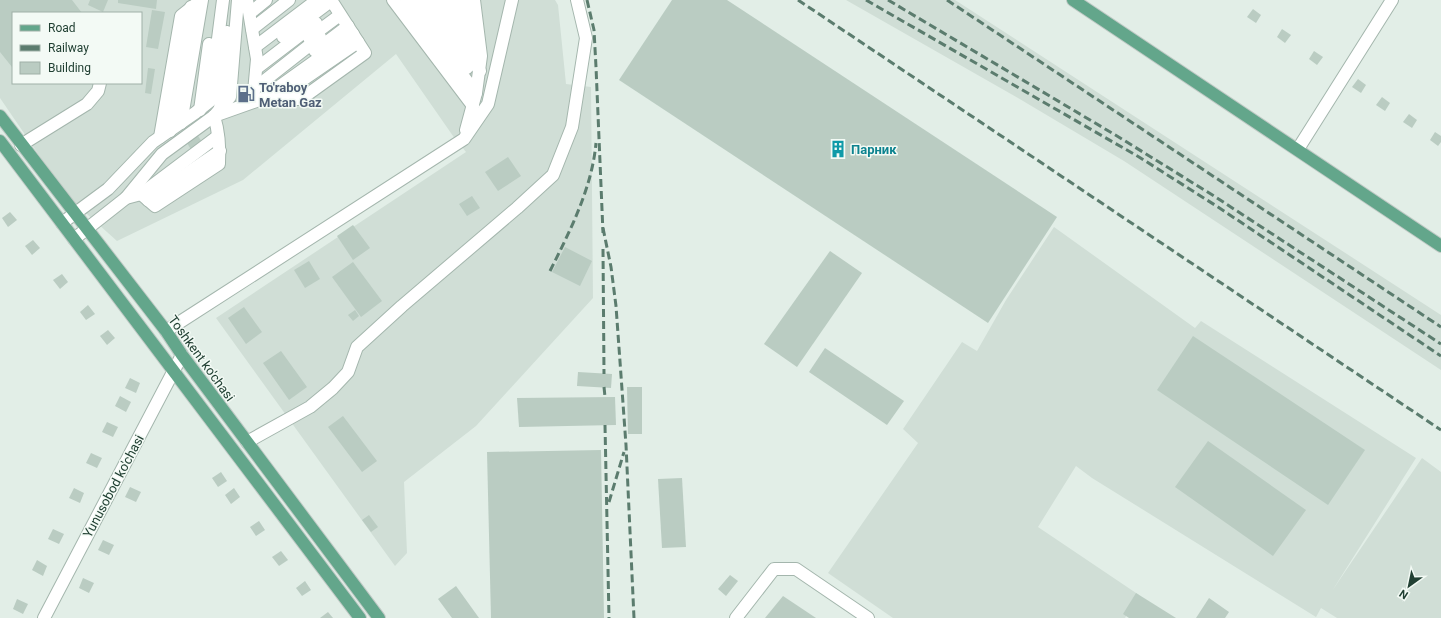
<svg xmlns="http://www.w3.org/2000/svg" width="1441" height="618" font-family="Roboto,sans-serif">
<rect width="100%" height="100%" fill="#e2eee7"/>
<g fill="#d0ded6" fill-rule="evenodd">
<path d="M0 0H555L558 5 566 84 591 87 593 298 476 426 404 482 407 553 395 566 216 318 466 152 453 136 396 54 243 180 117 241 67 196 0 98ZM13 13H141V83H13Z"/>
<polygon points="846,0 955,0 1441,315 1441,370 1124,161 1018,98"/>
<polygon points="1054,227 1195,328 1201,321 1416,458 1332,591 1422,458 1441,472 1441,618 1337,618 1321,608 1316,617 1092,478 1076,466 1038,527 1139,595 1125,618 893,618 828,573 918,443 903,429 962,342 977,351 1006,300"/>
</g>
<g fill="#baccc2">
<polygon points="0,0 72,0 82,13 13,13 13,66 12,67 0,52"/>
<polygon points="90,0 108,0 103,12 88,5"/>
<polygon points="118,0 157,0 156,9 118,3"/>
<polygon points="672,0 727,0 1057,217 988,323 619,80"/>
<polygon points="1253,9 1261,15 1256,23 1247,17"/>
<polygon points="152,10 165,12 158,49 146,47"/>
<polygon points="1282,29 1291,35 1285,43 1277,37"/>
<polygon points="1314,51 1323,57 1317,65 1309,59"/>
<polygon points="148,68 155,69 151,94 145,93"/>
<polygon points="1358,79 1366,85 1361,93 1352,87"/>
<polygon points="1382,97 1390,103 1385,111 1376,105"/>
<polygon points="1409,114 1417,120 1412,128 1403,122"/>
<polygon points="1435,132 1441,136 1441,142 1438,146 1430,140"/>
<polygon points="196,133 218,166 207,174 185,140"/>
<polygon points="508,157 521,176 498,191 485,172"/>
<polygon points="472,196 480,208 467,216 459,204"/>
<polygon points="10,212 17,220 8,227 2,218"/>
<polygon points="353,225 370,248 353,260 337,236"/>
<polygon points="33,240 40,248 32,255 25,246"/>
<polygon points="565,247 592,261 580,286 552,272"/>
<polygon points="830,251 862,273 797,367 764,344"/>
<polygon points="309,261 320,279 305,288 294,270"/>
<polygon points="353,262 382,301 361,317 332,277"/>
<polygon points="62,274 68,282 60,289 53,280"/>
<polygon points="88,305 95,314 86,320 80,312"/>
<polygon points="244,307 262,332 246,344 228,318"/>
<polygon points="355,310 359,316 353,321 348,315"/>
<polygon points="108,330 115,338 107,345 100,336"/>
<polygon points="1193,336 1365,450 1328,505 1157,390"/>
<polygon points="825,348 904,401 887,425 809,372"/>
<polygon points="281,351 307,387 289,400 263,363"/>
<polygon points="578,372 612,374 611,388 577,386"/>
<polygon points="130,378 140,383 136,393 125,388"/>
<polygon points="627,387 642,387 642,434 628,434"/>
<polygon points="120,396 131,402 126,412 115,406"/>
<polygon points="615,397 616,425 519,427 517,398"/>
<polygon points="343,416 377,461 362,472 328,427"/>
<polygon points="107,422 118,427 113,437 102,432"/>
<polygon points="1208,441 1306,510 1273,556 1175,487"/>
<polygon points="601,450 604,618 491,618 487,452"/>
<polygon points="91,453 102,458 97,468 86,463"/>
<polygon points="221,472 227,481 218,487 212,478"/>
<polygon points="682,478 686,547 662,548 658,479"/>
<polygon points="130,487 141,492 136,502 125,497"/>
<polygon points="74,488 84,493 80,503 69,498"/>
<polygon points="234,488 240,497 231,504 225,495"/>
<polygon points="369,515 378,527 371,532 362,520"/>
<polygon points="259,521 265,530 256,536 250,527"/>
<polygon points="53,529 64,534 59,544 48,539"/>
<polygon points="103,540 114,545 109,555 98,550"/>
<polygon points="281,551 288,560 279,566 272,557"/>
<polygon points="37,560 47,566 43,576 32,570"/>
<polygon points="730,575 738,581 726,596 718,589"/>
<polygon points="83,578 94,583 89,593 79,588"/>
<polygon points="305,581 311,590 302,596 296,588"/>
<polygon points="456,586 479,618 452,618 438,599"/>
<polygon points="1136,593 1176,618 1129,618 1123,614"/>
<polygon points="783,596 816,618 765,618"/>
<polygon points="1209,598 1229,612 1225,618 1196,618"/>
<polygon points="17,599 28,604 23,614 13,609"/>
<polygon points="328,612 333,618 320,618"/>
</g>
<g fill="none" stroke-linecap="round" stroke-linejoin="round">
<g stroke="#a4b6ad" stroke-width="14">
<g id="minor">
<polyline points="247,0 257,59 254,92"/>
<polyline points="393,0 473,106"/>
<polyline points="406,0 476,93"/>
<polyline points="417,0 467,68"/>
<polyline points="428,0 480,71"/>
<polyline points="440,0 480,55"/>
<polyline points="451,0 478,37"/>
<polyline points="462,0 476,19"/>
<polyline points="250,13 266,0"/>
<polyline points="252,29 289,0"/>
<polyline points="283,37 331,1"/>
<polyline points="309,38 340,15"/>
<polyline points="255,47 317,0"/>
<polyline points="315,51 348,26"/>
<polyline points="257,68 316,23"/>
<polyline points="255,88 320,37"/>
<polyline points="288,90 358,42"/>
<polyline points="262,99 301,99 365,53 331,0"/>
<polyline points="220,109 227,32"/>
<polyline points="200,110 209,44"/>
<polyline points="214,116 262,99 353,34"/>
<polyline points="181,123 202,0"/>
<polyline points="466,130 476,93 481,56 474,0"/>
<polyline points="170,131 191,7"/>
<polyline points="160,137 181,16 201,0"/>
<polyline points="21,145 87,104 98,91 100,83"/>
<polyline points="1298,149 1392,0"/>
<path d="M141 194 155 206 219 164C220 147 219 132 214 116"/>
<polyline points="126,198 162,154 214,116 230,97 238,0"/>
<polyline points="148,200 220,151"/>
<polyline points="62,223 108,189 153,142 195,113 210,101 223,0"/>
<polyline points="74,239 126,198 141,194 218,136"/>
<polyline points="166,331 464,139 488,104 512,0"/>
<polyline points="247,442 310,407 333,388 348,372 357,347 402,306 517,208 553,175 572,127 586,38 577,0"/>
<polyline points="44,618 182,355"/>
<polyline points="736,618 774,569 796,569 868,618"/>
</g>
</g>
<g stroke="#c1cac6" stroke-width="14">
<g id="major">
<polyline points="1073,0 1441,246"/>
<polyline points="0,116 166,331 182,355 379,618"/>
<polyline points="0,141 360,618"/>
</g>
</g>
<use href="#minor" stroke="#fff" stroke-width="12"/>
<use href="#major" stroke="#63a68b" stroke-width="12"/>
<g stroke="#5b7c6e" stroke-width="3" stroke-dasharray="8 4" stroke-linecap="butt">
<polyline points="587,0 594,30 596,67 603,233"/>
<polyline points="798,0 1441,430"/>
<polyline points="866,0 1139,157 1218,207 1441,356"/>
<polyline points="888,0 1117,136 1214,196 1441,344"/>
<polyline points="947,0 1441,327"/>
<polyline points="603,228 611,267 616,306 626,445 634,618"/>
<polyline points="603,249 604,374"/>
<path d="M550 271C570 231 592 188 596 143"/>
<polyline points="604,387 605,397"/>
<polyline points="605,425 609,618"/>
<polyline points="609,502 624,452"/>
</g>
</g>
<defs>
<g id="fuel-bare" transform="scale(1.38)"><path d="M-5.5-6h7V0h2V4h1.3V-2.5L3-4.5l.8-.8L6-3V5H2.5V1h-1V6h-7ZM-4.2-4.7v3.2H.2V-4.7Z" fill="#5c6f8a" stroke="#f3faf5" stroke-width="2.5" paint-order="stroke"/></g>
<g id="building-bare" transform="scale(1.38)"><path d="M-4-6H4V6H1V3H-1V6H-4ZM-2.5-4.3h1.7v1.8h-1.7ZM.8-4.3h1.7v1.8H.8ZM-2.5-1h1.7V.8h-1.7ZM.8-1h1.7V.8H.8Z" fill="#0f9aa8" stroke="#f3faf5" stroke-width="2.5" paint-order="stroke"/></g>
</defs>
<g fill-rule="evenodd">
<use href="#fuel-bare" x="246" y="94"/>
<use href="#building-bare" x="838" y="149"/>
</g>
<g text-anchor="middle" stroke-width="3" stroke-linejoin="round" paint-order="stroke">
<g font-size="13" font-weight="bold" fill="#4e5e75" stroke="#f3faf5" text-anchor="start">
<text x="259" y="92">To'raboy<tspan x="259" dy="15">Metan Gaz</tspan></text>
</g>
<g font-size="13" font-weight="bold" fill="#0d838f" stroke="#f3faf5" text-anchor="start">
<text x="851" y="154">Парник</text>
</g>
<g font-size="13" fill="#214033" stroke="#f3faf5">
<text transform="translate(202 358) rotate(54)" y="5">Toshkent ko'chasi</text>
<text transform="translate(113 486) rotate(-62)" y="5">Yunusobod ko'chasi</text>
</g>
</g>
<rect x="12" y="12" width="130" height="72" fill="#f3faf5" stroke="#9fb0a7"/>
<rect x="20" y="25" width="20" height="6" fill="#63a68b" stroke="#9fb0a7"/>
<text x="48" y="32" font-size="12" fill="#214033">Road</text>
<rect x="20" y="45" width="20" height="6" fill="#5b7c6e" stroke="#9fb0a7"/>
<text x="48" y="52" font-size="12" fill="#214033">Railway</text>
<rect x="20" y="62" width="20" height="12" fill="#baccc2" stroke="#9fb0a7"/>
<text x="48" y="72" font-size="12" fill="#214033">Building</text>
<g transform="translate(1409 586) rotate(213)" stroke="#f3faf5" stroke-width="3" paint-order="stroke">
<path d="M0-3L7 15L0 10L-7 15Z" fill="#214033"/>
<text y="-6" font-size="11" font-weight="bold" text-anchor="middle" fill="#214033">N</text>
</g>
</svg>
